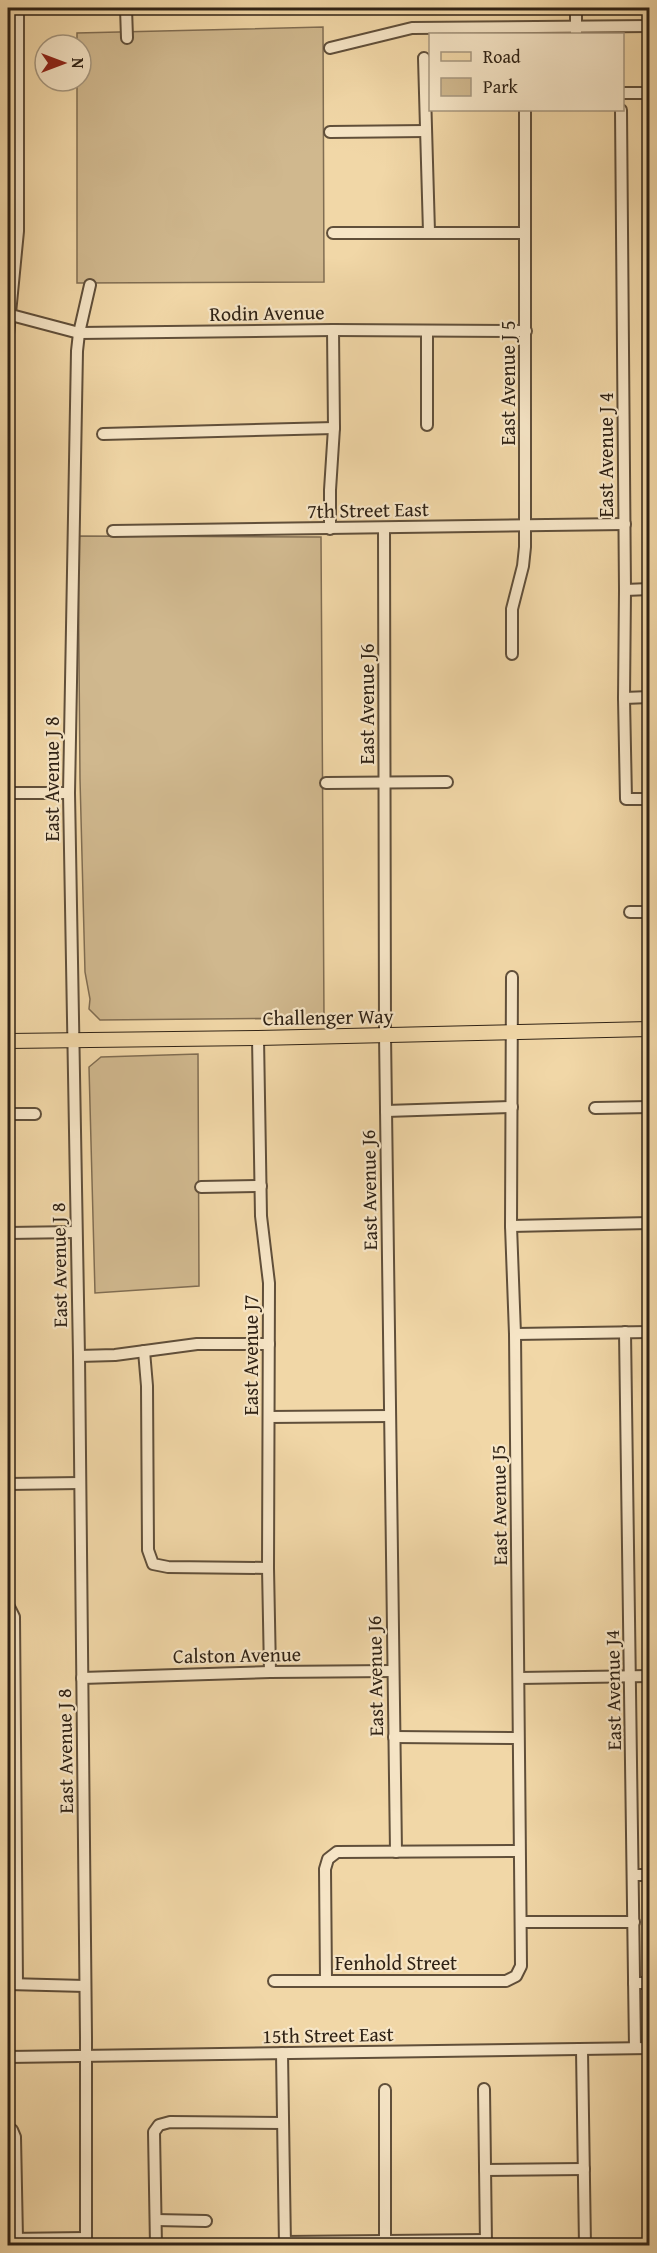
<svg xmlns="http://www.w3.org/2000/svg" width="657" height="2253" font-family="'Gentium Book Plus',serif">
<rect width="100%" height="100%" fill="#f1d7a7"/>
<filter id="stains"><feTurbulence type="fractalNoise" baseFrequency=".00333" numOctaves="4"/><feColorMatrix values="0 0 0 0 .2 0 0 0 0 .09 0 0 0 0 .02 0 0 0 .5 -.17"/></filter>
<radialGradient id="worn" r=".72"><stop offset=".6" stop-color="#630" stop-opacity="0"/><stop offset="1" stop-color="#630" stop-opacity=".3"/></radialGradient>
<g fill="#d0b88e" stroke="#806d52" stroke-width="1.5">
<polygon points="323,27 324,282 77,283 77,81 81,81 81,45 77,45 77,33"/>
<polygon points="80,536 321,537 324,1018 100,1020 89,1009 90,999 85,972 80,779 78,539"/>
<polygon points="198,1054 199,1286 95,1293 89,1067 101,1057"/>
</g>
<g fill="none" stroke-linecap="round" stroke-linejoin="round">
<g stroke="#604f3a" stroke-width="14">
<g id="minor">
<polyline points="126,8 127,38"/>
<polyline points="576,8 576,34"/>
<polyline points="330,48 412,28 650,26"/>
<polyline points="424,58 429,232"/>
<polyline points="622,93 650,93"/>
<polyline points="621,110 625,590 624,698 626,799 650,799"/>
<polyline points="330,132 426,131"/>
<polyline points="333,233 525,233"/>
<polyline points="11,315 79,333 333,330 526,331"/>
<polyline points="427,331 427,425"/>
<polyline points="8,334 18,231 18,8"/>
<polyline points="103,434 334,428"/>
<polyline points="384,528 385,1035 396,1852"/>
<polyline points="330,529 330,490 334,428 333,330"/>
<polyline points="113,531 625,524"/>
<polyline points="625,590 650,589"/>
<polyline points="512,654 512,609 523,566 525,547 525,110"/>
<polyline points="624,698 650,697"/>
<polyline points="326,783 447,782"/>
<polyline points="8,793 69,793"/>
<polyline points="630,912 650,912"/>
<polyline points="258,1038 261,1216 269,1283 268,1568 270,1672"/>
<polyline points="595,1108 650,1107"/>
<polyline points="386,1111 512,1107"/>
<polyline points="8,1114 35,1114"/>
<polyline points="201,1187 261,1186"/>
<polyline points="511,1226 650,1223"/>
<polyline points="8,1233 76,1232"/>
<polyline points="625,1332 635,2048"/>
<polyline points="515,1334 650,1332"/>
<polyline points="144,1351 147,1386 148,1550 153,1564 168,1567 268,1568"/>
<polyline points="79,1356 115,1355 197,1344 269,1344"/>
<polyline points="269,1417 390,1416"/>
<polyline points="8,1484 80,1483"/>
<polyline points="8,1605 14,1617 17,1984"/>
<polyline points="82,1678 270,1672 393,1671"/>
<polyline points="519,1678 650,1676"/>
<polyline points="394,1737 518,1738"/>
<polyline points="634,1875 650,1875"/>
<polyline points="521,1922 634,1922"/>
<polyline points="274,1981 506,1981 516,1976 521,1966 515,1334 511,1226 512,977"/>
<polyline points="326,1981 325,1869 328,1859 337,1852 519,1851"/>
<polyline points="634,1983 650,1983"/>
<polyline points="8,1984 85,1986"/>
<polyline points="582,2050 585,2246"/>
<polyline points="282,2053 285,2246"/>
<polyline points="8,2057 650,2048"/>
<polyline points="484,2089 486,2244"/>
<polyline points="385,2090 385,2241"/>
<polyline points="8,2128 12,2130 15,2137 17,2239"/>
<polyline points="485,2170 584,2169"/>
<polyline points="156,2220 206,2221"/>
<polyline points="8,2239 86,2238"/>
<polyline points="285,2242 486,2240"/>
<polyline points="86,2246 86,2038 79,1356 69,793 77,351 79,333 90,285"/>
<polyline points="156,2246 154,2132 159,2125 170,2122 283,2123"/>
</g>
</g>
<g stroke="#2f2215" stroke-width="16">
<polyline id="major" points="8,1041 258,1038 650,1029"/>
</g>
<use href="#minor" stroke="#f6e5c6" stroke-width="10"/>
<use href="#major" stroke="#f1d7a7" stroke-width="14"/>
</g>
<g text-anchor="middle" stroke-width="4.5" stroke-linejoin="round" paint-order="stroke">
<g font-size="20" fill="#2f2215" stroke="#f6e5c6">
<text transform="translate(267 313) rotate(-1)" y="7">Rodin Avenue</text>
<text transform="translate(508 383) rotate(-90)" y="7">East Avenue J 5</text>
<text transform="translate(606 455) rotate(-90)" y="7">East Avenue J 4</text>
<text transform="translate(368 510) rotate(-1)" y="7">7th Street East</text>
<text transform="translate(367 704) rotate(-90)" y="7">East Avenue J6</text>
<text transform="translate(52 779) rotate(-90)" y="7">East Avenue J 8</text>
<text transform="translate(328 1017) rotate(-1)" y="7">Challenger Way</text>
<text transform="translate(369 1190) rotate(-91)" y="7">East Avenue J6</text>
<text transform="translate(59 1265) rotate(-91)" y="7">East Avenue J 8</text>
<text transform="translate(251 1355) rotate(-90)" y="7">East Avenue J7</text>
<text transform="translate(499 1505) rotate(-91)" y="7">East Avenue J5</text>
<text transform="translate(237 1655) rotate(-1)" y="7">Calston Avenue</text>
<text transform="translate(375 1676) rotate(-91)" y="7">East Avenue J6</text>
<text transform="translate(613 1690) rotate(-91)" y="7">East Avenue J4</text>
<text transform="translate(65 1751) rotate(-91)" y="7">East Avenue J 8</text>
<text x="396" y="1970">Fenhold Street</text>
<text transform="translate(328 2035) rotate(-1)" y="7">15th Street East</text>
</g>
</g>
<rect width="657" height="2253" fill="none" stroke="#f1d7a7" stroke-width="30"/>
<rect x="9" y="9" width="639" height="2235" fill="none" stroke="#2f2215" stroke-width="3"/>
<rect x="15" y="15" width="627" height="2223" fill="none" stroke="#2f2215" stroke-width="1.5"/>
<rect x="429" y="33" width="195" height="78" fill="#f6e5c6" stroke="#a6977f" stroke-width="1.5"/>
<rect x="441" y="52" width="30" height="9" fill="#f1d7a7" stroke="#a6977f" stroke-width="1.5"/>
<text x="483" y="63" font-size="18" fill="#2f2215">Road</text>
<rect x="441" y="78" width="30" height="18" fill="#d0b88e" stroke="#a6977f" stroke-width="1.5"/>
<text x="483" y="93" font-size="18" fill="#2f2215">Park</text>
<g transform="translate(63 63) rotate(90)"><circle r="28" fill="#f6e5c6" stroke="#a6977f" stroke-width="1.5"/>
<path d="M0-4.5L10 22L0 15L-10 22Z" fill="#8f2418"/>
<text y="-9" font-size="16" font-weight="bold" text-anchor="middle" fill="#2f2215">N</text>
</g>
<rect width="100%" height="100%" filter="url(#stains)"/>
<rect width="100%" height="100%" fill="url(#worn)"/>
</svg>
